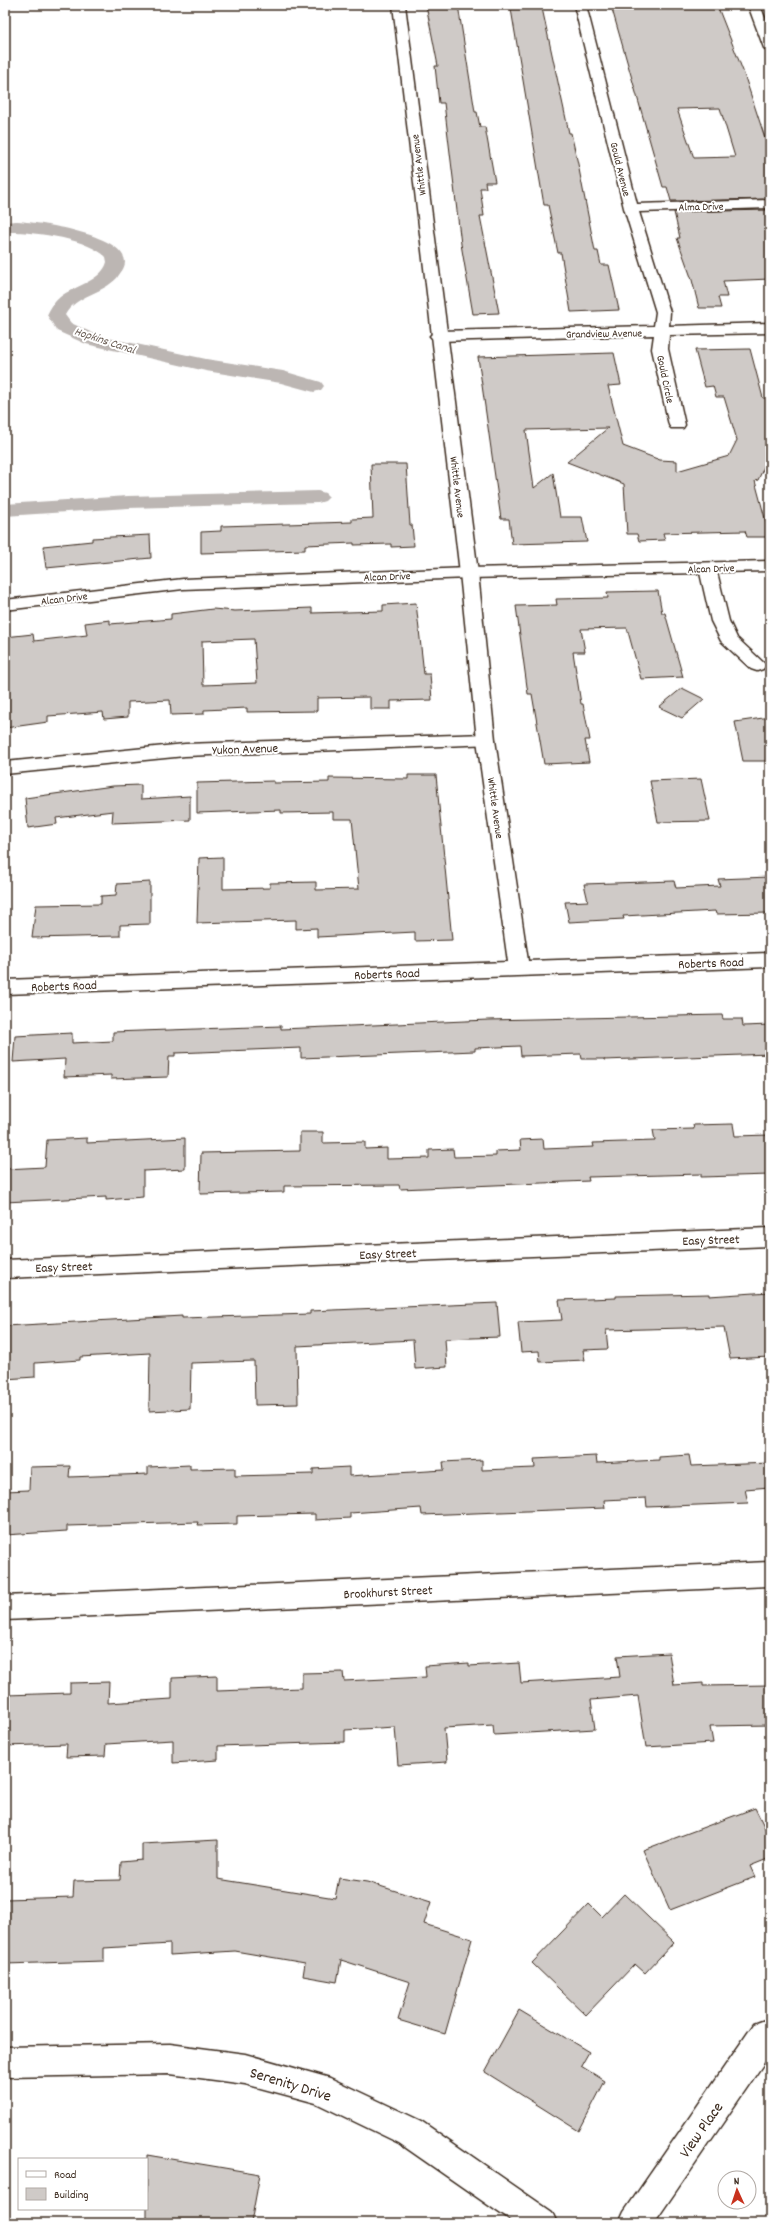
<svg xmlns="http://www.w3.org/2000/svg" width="775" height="2228" font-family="Dekko,sans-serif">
<rect width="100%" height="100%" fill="#fff"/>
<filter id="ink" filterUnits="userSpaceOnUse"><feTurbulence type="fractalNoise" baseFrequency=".025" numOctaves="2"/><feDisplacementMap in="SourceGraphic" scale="8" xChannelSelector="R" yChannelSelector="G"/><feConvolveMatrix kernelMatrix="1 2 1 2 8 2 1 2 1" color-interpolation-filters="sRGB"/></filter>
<g filter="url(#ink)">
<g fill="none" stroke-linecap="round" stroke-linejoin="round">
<g fill="#bcb6b3" fill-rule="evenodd">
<path d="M16 221C37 222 124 234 125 262 125 268 120 273 117 278 102 294 76 295 65 315L71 323 99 336 206 359 283 371 321 382 324 386 321 390 314 392 281 383 206 371 86 344 57 331 47 315C50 308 54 302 60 297 74 286 102 281 107 262L106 257C88 238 30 231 5 232V222Z"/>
<polygon points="318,491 325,493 329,497 325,501 318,503 128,508 5,516 5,504 128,496"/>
</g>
</g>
<g fill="#cfcac7" stroke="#3b2a1e" fill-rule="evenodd">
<polygon points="426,5 458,5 475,112 477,112 480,127 485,127 495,182 485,182 486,188 480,188 484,216 480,216 499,313 473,314 461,244 444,103 439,103 435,66 438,66"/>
<path d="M686 5H717L743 71 770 153V199L671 201 667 187H663L612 9 687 8ZM720 108 735 157 694 158 677 109Z"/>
<polygon points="542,8 569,133 571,133 578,164 595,251 598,251 601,265 609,265 619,310 571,312 561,253 558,253 548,205 544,205 511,9"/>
<polygon points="770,210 770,279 723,281 727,297 718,297 721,308 699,308 692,280 677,238 680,238 674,212"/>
<polygon points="750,349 763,398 770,398 770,454 758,480 755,481 770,537 747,537 745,531 663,533 665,540 639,541 637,534 627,534 624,484 567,462 608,428 526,430 534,488 553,473 560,517 582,517 587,542 512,544 509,519 501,519 478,357 614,353 621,385 608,386 623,446 660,460 677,461 677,471 729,456 737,440 724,397 716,397 713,386 705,387 695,350"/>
<polygon points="371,464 406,464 410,525 412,525 414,546 391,547 391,544 354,545 354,543 305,545 305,550 201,553 201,532 221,531 221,526 352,522 352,519 373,518"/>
<polygon points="150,535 151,558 46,568 43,546 92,541 92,538"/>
<polygon points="658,591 662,613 665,613 683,677 641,679 627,628 581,629 585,652 573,652 581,704 583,704 590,740 585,740 589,762 544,764 532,694 528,694 516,606 557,605 556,599 608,598 607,592"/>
<path d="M416 603 424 674H430L432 700 391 701V709H370V697L317 698V711L247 712V708L204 710V714L171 715 170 700 128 702V717L104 719 103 712 48 716V722L5 728V637L33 634 34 641 87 635 85 623 110 620V624L171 619V614L213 609 235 611 312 608V613L383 611V605ZM254 639 257 683 203 685 202 641Z"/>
<polygon points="682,688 704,699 682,718 659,707"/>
<polygon points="770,717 770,761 743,761 735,722"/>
<polygon points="408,775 436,775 452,940 415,941 415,932 317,937 317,928 296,929 296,920 197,923 199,858 223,857 223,889 270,888 270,883 316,882 316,890 359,889 352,819 333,819 333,812 281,813 281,810 197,813 197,783 274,781 274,783 329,782 329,778 408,779"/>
<polygon points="701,779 710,821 658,822 650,781"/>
<polygon points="141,785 141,799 190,796 190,820 112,823 113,811 56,818 57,824 28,828 25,798 113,786"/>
<polygon points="770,877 770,913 716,914 715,911 623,916 624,919 569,922 565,902 588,901 584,884 674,881 676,888 720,886 718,879"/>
<polygon points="150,882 150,924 120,925 120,936 32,938 36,905 101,904 101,896 116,895 117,884"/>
<polygon points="722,1015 723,1019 742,1019 743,1026 770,1025 770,1054 604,1060 604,1059 582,1059 581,1054 521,1056 520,1046 475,1048 475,1051 301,1058 301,1048 175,1053 175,1056 169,1056 168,1077 111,1079 111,1075 64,1077 65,1059 13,1062 15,1036 72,1033 72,1043 113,1041 113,1032 281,1026 281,1029 488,1020"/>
<polygon points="733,1124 735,1136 770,1135 770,1175 701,1177 701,1174 588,1177 589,1181 400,1189 399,1185 284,1186 284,1192 200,1194 201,1153 300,1151 300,1132 323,1132 323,1143 365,1142 365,1149 387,1148 387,1159 429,1158 429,1150 453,1149 454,1157 496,1156 496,1151 521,1150 520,1140 543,1139 544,1149 594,1147 593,1143 655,1141 653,1130 694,1129 693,1125"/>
<polygon points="87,1138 87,1143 185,1138 185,1169 143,1171 143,1197 106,1200 106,1197 5,1202 5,1169 45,1167 47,1140"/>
<polygon points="770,1292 770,1357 730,1359 724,1327 606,1330 608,1349 583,1350 585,1360 540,1362 539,1351 521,1352 518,1322 562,1320 559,1300 616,1298 616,1296 709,1294 709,1296"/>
<polygon points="497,1303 500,1337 445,1339 447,1367 415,1369 413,1340 297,1346 298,1404 255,1405 254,1361 191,1363 190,1409 149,1411 150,1353 80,1357 80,1360 35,1363 35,1377 5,1379 5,1326 182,1316 182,1318 310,1314 310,1311"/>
<polygon points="689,1455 691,1466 770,1463 770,1487 745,1489 748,1503 647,1507 646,1498 604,1500 605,1508 422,1515 421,1508 350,1513 350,1518 315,1520 315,1514 237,1516 237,1524 197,1525 198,1522 67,1526 67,1531 5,1535 5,1491 29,1490 30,1467 70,1466 69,1477 148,1474 148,1467 190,1465 190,1469 235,1468 235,1476 313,1474 313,1469 349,1467 349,1476 444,1470 443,1462 482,1460 482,1470 535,1468 534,1459 596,1456 597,1463 659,1460 659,1457"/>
<polygon points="669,1653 674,1685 703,1683 703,1686 770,1685 770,1725 710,1726 713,1743 646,1747 638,1696 591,1700 595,1729 494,1735 493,1725 444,1728 447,1762 398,1765 395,1727 345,1730 345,1742 218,1746 218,1760 173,1763 173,1740 106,1744 105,1756 66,1757 67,1744 5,1746 6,1695 70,1693 70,1683 109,1682 108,1703 172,1699 172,1678 217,1676 217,1691 302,1688 302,1673 343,1672 344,1681 426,1677 425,1666 469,1663 469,1666 519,1663 521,1683 620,1677 617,1656"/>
<polygon points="755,1808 770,1838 770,1858 750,1866 755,1877 670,1910 643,1850"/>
<polygon points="218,1840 218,1879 335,1898 339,1878 367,1882 431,1902 424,1924 472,1939 445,2034 398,2020 410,1982 341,1960 337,1982 303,1976 305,1963 235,1951 170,1955 170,1944 104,1948 104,1961 5,1964 5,1899 73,1897 74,1881 120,1880 121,1862 142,1860 142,1844"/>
<polygon points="624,1894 674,1942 645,1973 635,1964 586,2015 532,1963 589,1904 602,1917"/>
<polygon points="519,2010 589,2052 581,2066 605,2081 579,2131 485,2072"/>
<polygon points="147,2155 260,2174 251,2223 147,2223"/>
</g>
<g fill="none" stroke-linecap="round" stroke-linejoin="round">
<g stroke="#3b2a1e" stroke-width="3">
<g id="street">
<polygon points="574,5 586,5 637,204 770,200 770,208 639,212 670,312 669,326 770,323 770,333 669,335 668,349 685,425 683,428 671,428 669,425 652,349 654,335 438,341 433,339 430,336 433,333 438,331 654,326 656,312 624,208"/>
<polygon points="748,5 760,5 770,31 770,52 764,48"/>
<polygon points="770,561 770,571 717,572 729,621 737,638 766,665 763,669 757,671 751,669 721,641 711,621 700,573 469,578 183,589 5,610 5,600 183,579 469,568"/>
<polygon points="486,734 493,736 495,740 493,744 185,756 5,774 5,762 185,744"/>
<polygon points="770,1228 770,1246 5,1278 5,1260"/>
<polygon points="770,1562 770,1586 5,1620 5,1596"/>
<polygon points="765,2020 770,2022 770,2054 654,2223 619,2223 624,2212 754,2024"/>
<polygon points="170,2044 245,2054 330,2078 421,2121 552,2212 557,2223 514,2223 399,2143 316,2103 245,2084 170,2074 5,2077 5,2047"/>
</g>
</g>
<g stroke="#3b2a1e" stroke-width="3">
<polygon id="secondary" points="393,5 405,5 478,573 495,740 528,961 770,953 770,967 5,994 5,980 508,962 477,740 460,573"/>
</g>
<use href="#street" fill="#fff" fill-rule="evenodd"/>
<use href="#secondary" fill="#fff" fill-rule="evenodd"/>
</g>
</g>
<g text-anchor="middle" stroke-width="4" stroke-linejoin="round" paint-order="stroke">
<g font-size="11" fill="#3b2a1e" stroke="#fff">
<text transform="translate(418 165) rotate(-97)" y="4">Whittle Avenue</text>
<text transform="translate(621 169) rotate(76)" y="4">Gould Avenue</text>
<text transform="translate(701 206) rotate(-1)" y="4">Alma Drive</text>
<text transform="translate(604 333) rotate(-1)" y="4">Grandview Avenue</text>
<text transform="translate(666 379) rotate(78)" y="4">Gould Circle</text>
<text transform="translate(458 487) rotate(83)" y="4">Whittle Avenue</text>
<text transform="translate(711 568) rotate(-2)" y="4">Alcan Drive</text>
<text transform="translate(387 576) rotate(-2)" y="4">Alcan Drive</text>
<text transform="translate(64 598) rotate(-7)" y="4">Alcan Drive</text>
<text transform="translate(496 808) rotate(82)" y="4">Whittle Avenue</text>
</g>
<g font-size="12" font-style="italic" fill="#685b52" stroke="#fff">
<text transform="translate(105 340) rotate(18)" y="4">Hopkins Canal</text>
</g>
<g font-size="13" fill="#3b2a1e" stroke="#fff">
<text transform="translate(245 748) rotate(-2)" y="5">Yukon Avenue</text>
<text transform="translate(711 962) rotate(-2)" y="5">Roberts Road</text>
<text transform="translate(387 973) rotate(-2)" y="5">Roberts Road</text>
<text transform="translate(64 985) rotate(-2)" y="5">Roberts Road</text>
<text transform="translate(711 1239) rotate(-2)" y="5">Easy Street</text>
<text transform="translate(388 1253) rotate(-2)" y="5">Easy Street</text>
<text transform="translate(64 1266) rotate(-2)" y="5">Easy Street</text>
<text transform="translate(388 1591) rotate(-3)" y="5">Brookhurst Street</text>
</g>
<g font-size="16" fill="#3b2a1e" stroke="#fff">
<text transform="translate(291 2083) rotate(17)" y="6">Serenity Drive</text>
<text transform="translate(700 2129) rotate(-55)" y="6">View Place</text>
</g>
</g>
<rect width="775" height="2228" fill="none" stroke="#fff" stroke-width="20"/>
<rect x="10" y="10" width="755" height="2208" fill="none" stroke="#3b2a1e" stroke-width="1.5" filter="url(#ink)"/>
<rect x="18" y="2158" width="130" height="52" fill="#ffffff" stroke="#b1aaa5"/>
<rect x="26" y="2171" width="20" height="6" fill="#ffffff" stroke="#b1aaa5"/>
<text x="54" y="2178" font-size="12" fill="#3b2a1e">Road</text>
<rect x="26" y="2188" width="20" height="12" fill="#cfcac7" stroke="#b1aaa5"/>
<text x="54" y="2198" font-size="12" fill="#3b2a1e">Building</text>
<g transform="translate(737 2190) rotate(357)"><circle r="19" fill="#ffffff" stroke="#b1aaa5"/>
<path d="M0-3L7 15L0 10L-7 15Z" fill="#c8321e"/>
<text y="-6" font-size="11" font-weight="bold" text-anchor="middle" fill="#3b2a1e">N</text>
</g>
</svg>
